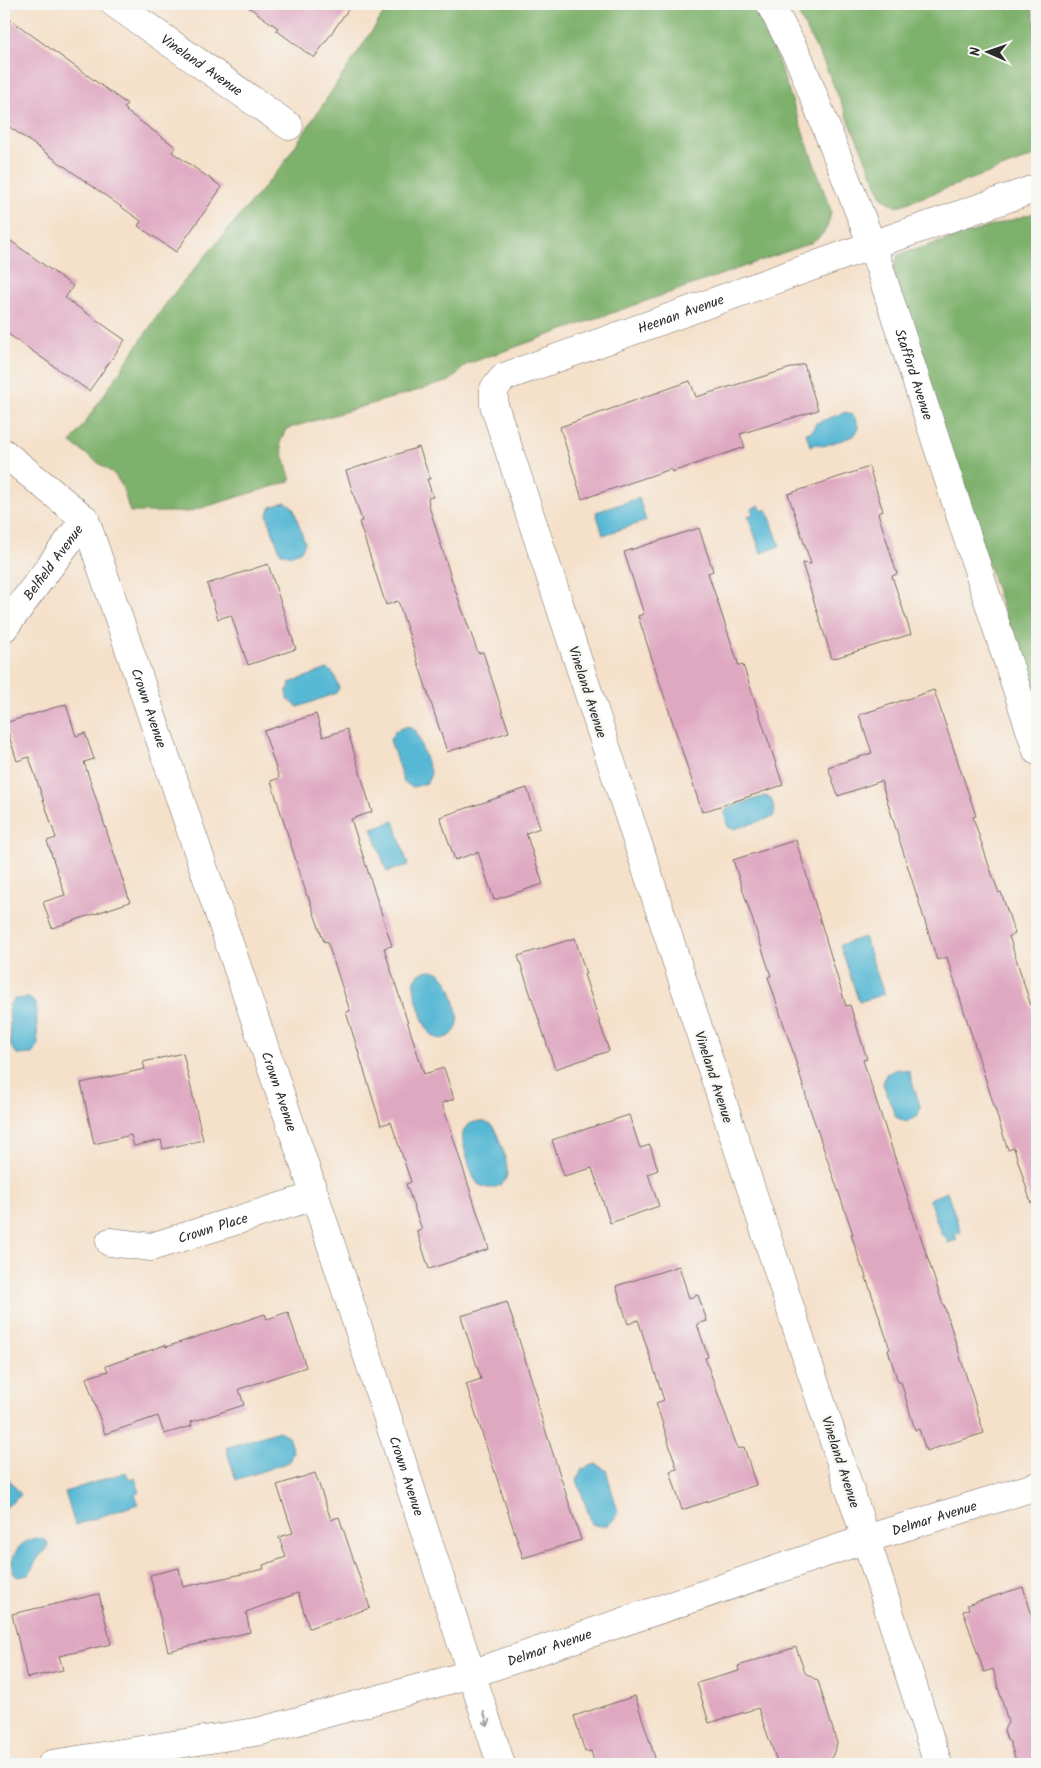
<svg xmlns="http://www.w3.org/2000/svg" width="1041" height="1768" font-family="Kalam,sans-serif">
<rect width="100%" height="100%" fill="#f6f6f2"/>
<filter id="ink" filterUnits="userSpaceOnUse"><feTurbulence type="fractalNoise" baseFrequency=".02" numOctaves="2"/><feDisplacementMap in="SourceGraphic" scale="10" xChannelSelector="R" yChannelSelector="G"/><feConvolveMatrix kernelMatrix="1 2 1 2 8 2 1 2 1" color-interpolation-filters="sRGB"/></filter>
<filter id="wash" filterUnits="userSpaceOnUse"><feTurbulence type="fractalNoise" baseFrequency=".0096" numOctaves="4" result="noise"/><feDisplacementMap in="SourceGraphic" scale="20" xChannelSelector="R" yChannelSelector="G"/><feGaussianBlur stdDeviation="1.12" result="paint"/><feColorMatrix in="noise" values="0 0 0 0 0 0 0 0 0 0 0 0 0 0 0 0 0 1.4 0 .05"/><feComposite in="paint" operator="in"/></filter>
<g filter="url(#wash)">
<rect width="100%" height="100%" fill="#f5e0c9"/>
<g fill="#7eb16c" stroke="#546e4c">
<path d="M390 4H749L768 33 831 211C828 229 826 233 811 243L467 364 450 381 286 429 280 443 291 481 188 512H130L122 486 115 475 71 443 169 299 281 167Z"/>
<polygon points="793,4 1030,4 1037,28 1037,155 896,207 882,197 824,63"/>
<polygon points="1037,212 1037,712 892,274 898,255"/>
</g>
<g fill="#56b8d4" stroke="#407280">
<polygon points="846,412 854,416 859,428 854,436 823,446 816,444 810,446 806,433 812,431 816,423"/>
<polygon points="639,498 646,521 603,535 596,512"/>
<polygon points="285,502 293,507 305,543 301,551 288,555 280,552 267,515 271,507"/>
<polygon points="759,505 762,511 767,509 780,546 761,553 748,516 753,514 751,509"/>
<polygon points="327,669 334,674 339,688 336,693 298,707 287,699 287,690 290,686 289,683"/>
<polygon points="408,726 416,731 431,774 427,783 413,787 404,783 390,740 395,731"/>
<polygon points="765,796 771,798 775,811 773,817 734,829 728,827 724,814 727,808"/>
<polygon points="394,821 408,865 387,872 372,828"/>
<polygon points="864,937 884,994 859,1002 840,945"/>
<path d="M431 970C451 973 453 999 458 1015 459 1022 458 1028 453 1033 434 1050 424 1025 420 1011 415 995 406 973 431 970Z"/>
<polygon points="29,998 36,1004 38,1046 32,1054 18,1055 11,1047 9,1006 14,999"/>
<polygon points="898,1069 909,1071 920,1106 918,1116 906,1122 896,1117 883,1084 886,1074"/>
<path d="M479 1121C484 1122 489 1123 493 1127 498 1133 508 1163 507 1171 507 1175 506 1179 504 1182 500 1186 495 1188 490 1188 473 1188 471 1170 467 1157 462 1141 457 1125 479 1121Z"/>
<polygon points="947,1192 961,1232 955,1234 957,1240 948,1243 945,1235 942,1236 929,1199"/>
<polygon points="279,1431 288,1436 293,1451 289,1462 236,1480 226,1448"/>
<path d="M596 1464 606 1470 618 1512C611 1525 607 1529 592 1524L577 1480 582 1469Z"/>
<polygon points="126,1472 129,1480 135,1478 140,1492 135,1494 138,1504 75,1525 65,1492"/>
<polygon points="4,1473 21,1495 4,1509"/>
<path d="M35 1538C60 1540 42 1551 36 1561 33 1566 32 1571 28 1575L18 1577C8 1572 12 1557 18 1548 22 1543 29 1540 35 1538Z"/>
</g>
<g id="blocks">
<g fill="#dfa8c1">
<polygon points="244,4 352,4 314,58 276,30 278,28"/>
<polygon points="4,15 127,104 124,108 127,110 126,111 176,147 172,152 222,187 176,252 138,226 141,221 4,123"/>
<polygon points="4,236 73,286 65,298 125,340 89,391 4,331"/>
<polygon points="804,364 818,410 740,434 745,447 672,472 671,469 582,499 560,427 690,381 696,397"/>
<polygon points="419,447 430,479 427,479 433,497 428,498 429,506 453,584 478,653 483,652 509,732 447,752 398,601 386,605 359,522 362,521 346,471"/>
<polygon points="869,467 883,511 878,513 897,574 892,576 911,634 832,659 802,563 811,564 788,494"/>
<polygon points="699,528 713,571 708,573 739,666 743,665 783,785 702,812 638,616 644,614 624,552"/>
<polygon points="268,564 296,649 248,665 231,615 218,619 207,584"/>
<polygon points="934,690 976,816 973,817 988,863 999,893 1001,892 1015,934 1009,936 1037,1025 1037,1202 1031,1203 1014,1148 1008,1150 947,957 937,960 881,781 838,796 828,767 872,753 859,715"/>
<polygon points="66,704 76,736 85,733 94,759 84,762 130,902 52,928 43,902 65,895 47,841 56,838 29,757 17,761 5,723"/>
<polygon points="316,714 323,737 347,729 372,812 351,819 392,946 384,948 424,1074 444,1068 454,1099 442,1103 489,1249 429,1269 417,1231 422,1230 406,1184 411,1182 391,1122 381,1125 346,1012 350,1011 327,941 324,942 308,896 307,896 271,781 279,778 264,731"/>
<polygon points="527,788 540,828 526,833 543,884 494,900 478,852 455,860 440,817"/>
<polygon points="796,840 846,1006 850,1005 867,1059 863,1060 943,1305 944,1305 984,1433 926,1451 919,1429 915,1430 901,1382 898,1382 888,1350 890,1349 863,1268 862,1268 851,1234 853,1234 809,1106 792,1049 768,977 771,976 733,860"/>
<polygon points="575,938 586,974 584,974 609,1051 555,1069 518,956"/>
<polygon points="183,1053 203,1140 163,1149 161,1140 134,1146 131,1135 94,1144 81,1083 145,1069 143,1062"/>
<polygon points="629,1115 640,1148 650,1145 658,1170 648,1174 659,1206 610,1223 592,1168 564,1176 552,1140"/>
<polygon points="679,1266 689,1298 698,1295 707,1321 697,1324 708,1357 705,1358 738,1449 744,1447 756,1485 682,1510 670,1471 677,1469 656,1403 664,1400 638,1320 628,1324 616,1286"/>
<polygon points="507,1302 538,1400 536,1401 581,1540 523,1558 466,1384 481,1379 461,1316"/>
<polygon points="288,1312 306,1367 239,1389 244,1405 191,1422 192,1426 164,1434 158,1416 105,1434 86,1378 108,1371 106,1366 165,1345 166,1347 265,1314 267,1319"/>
<polygon points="315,1473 331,1520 339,1517 370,1608 309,1628 298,1593 246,1612 250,1632 168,1651 150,1575 179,1568 183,1587 264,1569 263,1565 286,1557 279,1537 293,1533 277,1485"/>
<polygon points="1023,1587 1037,1631 1037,1764 1017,1764 1010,1742 1007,1740 1004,1730 1008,1722 993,1669 984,1672 963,1611 969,1609 967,1605"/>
<polygon points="99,1594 111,1644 59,1656 63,1670 27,1678 12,1614"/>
<polygon points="796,1647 805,1673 818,1681 837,1743 831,1760 817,1764 778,1764 758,1708 709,1723 697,1683 739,1671 738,1666"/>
<polygon points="635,1696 657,1764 595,1764 591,1751 585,1752 574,1716"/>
</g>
</g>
</g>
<g filter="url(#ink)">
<use href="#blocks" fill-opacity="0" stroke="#726a62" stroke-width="1"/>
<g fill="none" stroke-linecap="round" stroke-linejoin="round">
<g stroke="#726a62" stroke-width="29">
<g id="street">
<path id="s1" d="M115 4 289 126"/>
<path id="s2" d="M770 4 800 61 872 245 1037 751"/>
<path id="s3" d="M4 453 85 519 315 1196 501 1764"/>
<path id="s4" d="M4 628 85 519"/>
<path id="s5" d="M110 1242 151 1247 315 1196"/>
<path id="s6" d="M52 1764 261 1731 471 1674 866 1539 1037 1486"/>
<path id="s7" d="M938 1764 866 1539 494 405V389L504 377 872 245 1037 188"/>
</g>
</g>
<use href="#street" stroke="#fff" stroke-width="28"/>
</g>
<defs><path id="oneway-shaft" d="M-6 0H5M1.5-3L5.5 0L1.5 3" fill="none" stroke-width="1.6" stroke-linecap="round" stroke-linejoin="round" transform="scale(1.25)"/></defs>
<use stroke="#a0a0a0" href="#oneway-shaft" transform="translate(486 1719) rotate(72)"/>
</g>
<g text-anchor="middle" stroke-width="4.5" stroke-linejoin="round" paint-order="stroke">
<g font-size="14" fill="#2b2b2b" stroke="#f6f6f2">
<text dy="5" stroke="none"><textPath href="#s1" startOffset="106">Vineland Avenue</textPath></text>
<text dy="5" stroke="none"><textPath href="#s7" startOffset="1649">Heenan Avenue</textPath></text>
<text dy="5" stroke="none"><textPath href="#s2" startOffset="398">Stafford Avenue</textPath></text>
<text dy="5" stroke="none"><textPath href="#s4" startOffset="82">Belfield Avenue</textPath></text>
<text transform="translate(588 692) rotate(72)" y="5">Vineland Avenue</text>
<text dy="5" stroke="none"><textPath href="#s3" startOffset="304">Crown Avenue</textPath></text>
<text transform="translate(714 1077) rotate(72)" y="5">Vineland Avenue</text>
<text dy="5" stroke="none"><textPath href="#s3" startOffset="709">Crown Avenue</textPath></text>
<text dy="5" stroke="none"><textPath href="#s5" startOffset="106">Crown Place</textPath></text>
<text transform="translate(841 1462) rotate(72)" y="5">Vineland Avenue</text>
<text dy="5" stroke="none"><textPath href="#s3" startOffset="1114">Crown Avenue</textPath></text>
<text dy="5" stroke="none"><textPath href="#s6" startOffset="918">Delmar Avenue</textPath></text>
<text dy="5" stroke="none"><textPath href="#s6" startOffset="512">Delmar Avenue</textPath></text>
</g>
</g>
<rect width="1041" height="1768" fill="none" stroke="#f6f6f2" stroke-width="20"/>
<g transform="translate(988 52) rotate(272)" stroke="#f6f6f2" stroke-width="4" paint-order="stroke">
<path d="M0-4L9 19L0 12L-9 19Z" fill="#2b2b2b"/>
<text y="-8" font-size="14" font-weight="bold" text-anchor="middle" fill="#2b2b2b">N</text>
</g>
</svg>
